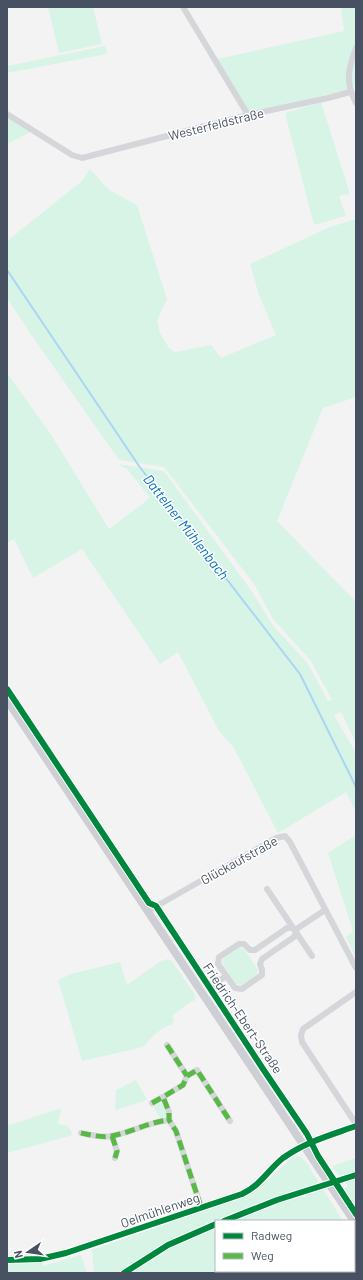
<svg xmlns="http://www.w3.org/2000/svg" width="363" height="1280" font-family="Barlow,sans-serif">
<rect width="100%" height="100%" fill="#f4f3f3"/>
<g fill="#d7f4e7">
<polygon points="48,7 93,7 102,44 59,53"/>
<polygon points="341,7 356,7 356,78 353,88 338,92 249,113 217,59 344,31"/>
<polygon points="105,46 107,54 7,73 7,66"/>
<polygon points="321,102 350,194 339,196 346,216 314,225 285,113"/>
<polygon points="7,116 31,132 7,144"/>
<polygon points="90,169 109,190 137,205 167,299 157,321 160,333 169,348 175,352 211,345 221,358 276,335 259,295 250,264 330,227 356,219 356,397 323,408 277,521 356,602 356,743 341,712 334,715 356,753 356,812 346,792 278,833 234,748 219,731 178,652 160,664 82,549 33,578 14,539 7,543 7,373 50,433 109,529 150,498 127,469 117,464 164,471 253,593 274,627 307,662 328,701 332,700 311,661 273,619 254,584 164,467 119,460 32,336 7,298 7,241 82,181"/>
<polygon points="356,835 356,958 346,937 353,931 328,853"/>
<polygon points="239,947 244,949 258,970 257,975 242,985 236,984 222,963 223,958"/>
<polygon points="168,959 172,961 195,995 195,1000 186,1005 172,1016 174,1020 173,1024 163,1028 155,1034 143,1047 82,1061 58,980 71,974 120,962 127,985 161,961"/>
<polygon points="136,1080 147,1099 142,1102 115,1110 116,1090"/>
<polygon points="159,1102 161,1103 167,1113 165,1117 160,1118 153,1106"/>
<polygon points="61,1108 58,1124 68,1126 73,1135 7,1153 7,1126"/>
<polygon points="298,1156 302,1158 306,1162 343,1221 216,1221 216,1271 354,1271 354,1237 356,1240 356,1273 94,1273 92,1250 253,1193 293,1157"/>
<polygon points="356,1158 356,1207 343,1190 348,1186 332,1166"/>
<polygon points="41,1253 43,1266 81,1255 87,1273 7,1273 7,1257 13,1255"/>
</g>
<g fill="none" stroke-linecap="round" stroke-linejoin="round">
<polyline stroke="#aad5f3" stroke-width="2" points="7,270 139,466 300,674 356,787"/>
<g stroke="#d5d6da" stroke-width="6">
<polyline points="183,7 248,115"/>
<path d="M356 48C348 69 345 82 356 103"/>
<polyline points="7,114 72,155 82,158 248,115 328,98 350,92"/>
<polyline points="267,889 312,956"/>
<polyline points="156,906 312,1142"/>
<polyline points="148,911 276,838 285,836 290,842 356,968"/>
<polyline points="292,928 287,928 255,950 250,950 244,944 239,944 219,957 218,964 235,988 242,989 262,975 262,970 260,964 262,959 294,937 296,932"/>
<polyline points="295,930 325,910"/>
<polyline points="209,988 226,976"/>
<polyline points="356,992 303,1029 301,1035 302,1042 356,1124"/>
<polyline points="167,1045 187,1076"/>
<polyline points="152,1103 163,1097"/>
<path d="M81 1133C90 1135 103 1138 112 1136 132 1132 149 1122 169 1120"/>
<polyline points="112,1136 117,1151 115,1158"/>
<polyline points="201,1207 176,1131 169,1120 169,1112 163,1097 183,1085 187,1076 197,1070 230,1121"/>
<path d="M7 1260 40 1259 66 1253 242 1194C261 1185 268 1170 283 1158 305 1142 331 1135 356 1126"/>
</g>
<polyline stroke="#cecfd4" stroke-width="8" points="7,700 356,1224"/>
<g stroke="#58b947" stroke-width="5" stroke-dasharray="10 5" stroke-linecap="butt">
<polyline points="167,1045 187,1076"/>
<polyline points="152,1103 163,1097"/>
<path d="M81 1133C90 1135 103 1138 112 1136 132 1132 149 1122 169 1120"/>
<polyline points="112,1136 117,1151 115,1158"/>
<polyline points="201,1207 176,1131 169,1120 169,1112 163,1097 183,1085 187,1076 197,1070 230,1121"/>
</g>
<g stroke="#fff" stroke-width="8">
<g id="cycleway">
<polyline points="7,689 149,903 156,906 263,1069 307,1134 318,1156 356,1214"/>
<polyline points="224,1221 277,1200 356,1175"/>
<path d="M7 1260 40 1259 66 1253 242 1194C261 1185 268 1170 283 1158 305 1142 331 1135 356 1126"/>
<polyline points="124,1273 168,1245 216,1224"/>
</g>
</g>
<use href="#cycleway" stroke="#00873e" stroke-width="6"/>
</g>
<g text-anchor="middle" stroke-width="3" stroke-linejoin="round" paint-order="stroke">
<g font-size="13" fill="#485162" stroke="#fff">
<text transform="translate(216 124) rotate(-14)" y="5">Westerfeldstraße</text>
<text transform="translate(239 860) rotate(-29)" y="5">Glückaufstraße</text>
<text transform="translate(243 1018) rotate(56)" y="5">Friedrich-Ebert-Straße</text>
<text transform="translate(160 1210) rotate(-19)" y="5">Oelmühlenweg</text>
</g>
<g font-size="14" font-style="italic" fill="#016ebc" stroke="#fff">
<text transform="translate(186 527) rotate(52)" y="5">Dattelner Mühlenbach</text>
</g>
</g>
<rect width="363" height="1280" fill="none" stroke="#485162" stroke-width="16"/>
<rect x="215" y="1220" width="140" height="52" fill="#ffffff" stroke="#b6b9c0"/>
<rect x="223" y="1233" width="20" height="6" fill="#00873e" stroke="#b6b9c0"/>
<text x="251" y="1240" font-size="12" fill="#485162">Radweg</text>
<rect x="223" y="1253" width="20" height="6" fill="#58b947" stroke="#b6b9c0"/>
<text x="251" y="1260" font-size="12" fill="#485162">Weg</text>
<g transform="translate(28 1252) rotate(257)" stroke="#ffffff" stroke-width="3" paint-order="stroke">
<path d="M0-3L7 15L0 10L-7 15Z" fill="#485162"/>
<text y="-6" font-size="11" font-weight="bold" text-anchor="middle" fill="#485162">N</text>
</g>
</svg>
